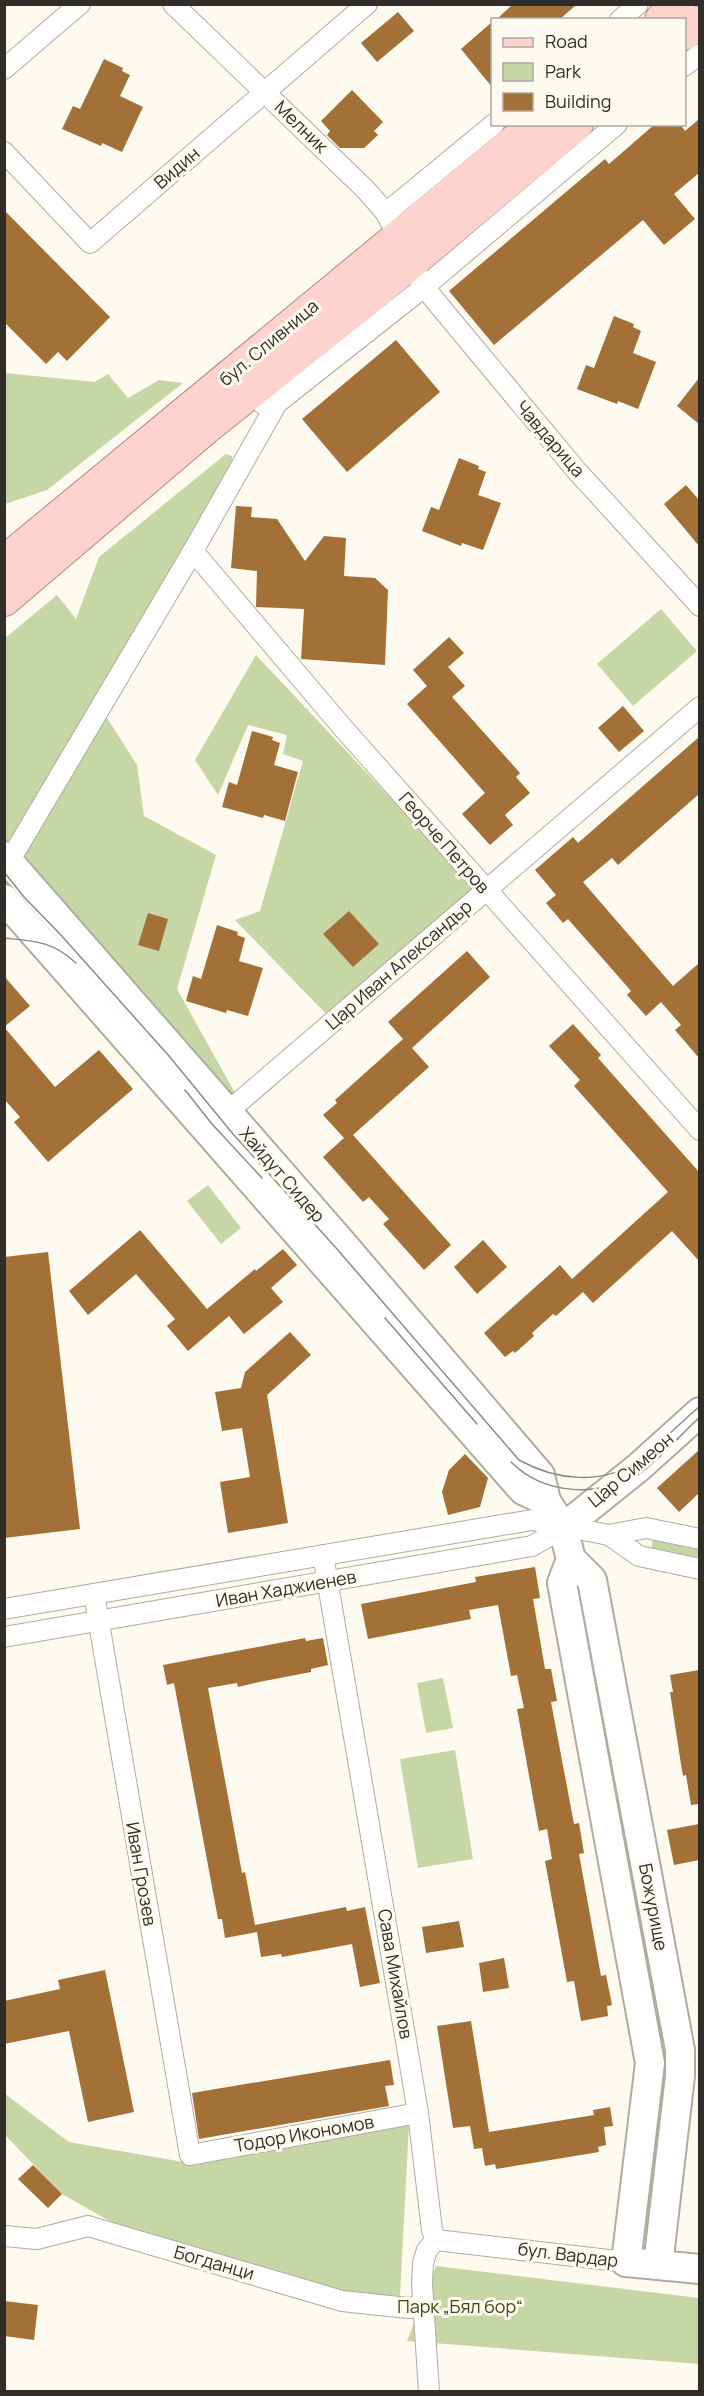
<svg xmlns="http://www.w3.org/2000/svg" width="704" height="2396" font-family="Manrope,sans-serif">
<rect width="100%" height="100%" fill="#fffaef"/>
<g fill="#c6d7a5">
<polygon points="5,373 95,382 108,374 128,398 159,380 183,383 47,490 5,504"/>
<polygon points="226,454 232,456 232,462 29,814 7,842 4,839 4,639 57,595 76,619 99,557"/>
<polygon points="661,609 697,651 633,706 597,664"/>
<polygon points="256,655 476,889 328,1016 235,920 260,911 303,761 283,754 287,735 248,725 218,795 195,760"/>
<polygon points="104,713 137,765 144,816 216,855 177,989 235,1093 227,1102 17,862"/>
<polygon points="208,1185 241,1228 221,1244 187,1201"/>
<polygon points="653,1539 699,1549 699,1565 650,1555"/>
<polygon points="580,1596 587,1597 666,2047 659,2049 577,1597"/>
<polygon points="443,1678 453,1728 426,1733 417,1683"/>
<polygon points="455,1750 473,1859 418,1868 400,1759"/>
<polygon points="665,2073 667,2074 650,2226 642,2231 660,2075"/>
<polygon points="4,2093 69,2142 189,2163 409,2125 400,2296 344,2293 113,2223 62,2194 5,2135"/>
<polygon points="436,2266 699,2298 699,2364 407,2341"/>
</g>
<g fill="#a37037">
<polygon points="513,4 577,4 559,20 496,20"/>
<polygon points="398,12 414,31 377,62 361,43"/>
<polygon points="492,22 492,87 461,49"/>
<polygon points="104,59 123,68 122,71 130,75 120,96 143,107 122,152 102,143 101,146 62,129 73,106 80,109"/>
<polygon points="352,90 383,122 374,131 378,135 364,148 340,148 327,135 330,131 321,121"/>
<polygon points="699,119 699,173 674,194 695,219 664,245 643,220 494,345 449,291 605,159 609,164 655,124 680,124 685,131"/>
<polygon points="4,210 110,317 67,361 58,352 46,364 4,322"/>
<polygon points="614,316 634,324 633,327 641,331 633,353 656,362 638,409 618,401 617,404 577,389 586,365 594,368"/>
<polygon points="396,340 440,392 347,472 302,419"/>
<polygon points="699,378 699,424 677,406"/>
<polygon points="459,458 479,466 478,469 486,472 478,495 501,503 483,550 462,543 461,546 422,531 431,507 439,510"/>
<polygon points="686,485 699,500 699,546 664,504"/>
<polygon points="236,506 252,507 251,517 277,519 305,561 324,536 346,538 344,576 375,578 388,590 385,665 301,659 304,609 256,607 257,571 231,568"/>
<polygon points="449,637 464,653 448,667 465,686 452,697 520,773 516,777 530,793 505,815 513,825 490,845 462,814 485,793 407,704 427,686 413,670"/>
<polygon points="623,706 644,731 619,752 598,728"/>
<polygon points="252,731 273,737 272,740 280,743 274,765 298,772 285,821 264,815 263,818 222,807 229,782 237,785"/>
<polygon points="699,737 699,794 618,865 612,858 583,882 673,986 699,963 699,1058 675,1030 681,1025 661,1002 646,1016 627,995 631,991 568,919 563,923 546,903 556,895 535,870 573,837 578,843"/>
<polygon points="349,911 379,944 353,967 323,934"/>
<polygon points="148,913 168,919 159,951 138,945"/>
<polygon points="217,925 238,932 237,935 245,938 239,961 263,968 248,1016 227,1010 226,1013 186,1001 193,976 201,979"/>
<polygon points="467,951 490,977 412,1048 429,1067 353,1135 451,1245 424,1270 383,1224 389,1219 369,1197 363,1202 323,1157 344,1138 323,1115 337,1103 335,1100 403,1039 388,1022"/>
<polygon points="4,976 30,1006 4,1027"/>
<polygon points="573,1024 601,1055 598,1058 699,1172 699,1261 672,1231 593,1303 583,1292 556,1316 553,1314 532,1333 534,1336 515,1353 513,1351 505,1357 484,1333 560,1265 572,1279 668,1192 574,1086 580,1080 549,1046"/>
<polygon points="4,1027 55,1087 99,1050 133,1089 48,1162 14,1122 20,1117 4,1099"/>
<polygon points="140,1230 207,1309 255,1269 256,1271 283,1249 297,1265 271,1288 283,1302 244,1334 229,1316 188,1351 167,1326 175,1319 136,1274 88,1315 69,1291"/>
<polygon points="483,1240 507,1267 477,1294 454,1267"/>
<polygon points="48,1252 80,1529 4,1538 4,1257"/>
<polygon points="290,1332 311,1355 267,1395 288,1523 228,1533 220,1482 250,1477 242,1428 222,1431 215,1392 241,1388 245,1372"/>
<polygon points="699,1450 699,1493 679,1512 657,1488"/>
<polygon points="465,1454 488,1478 480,1507 448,1515 442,1492 449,1470"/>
<polygon points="535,1567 540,1598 533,1599 545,1669 551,1669 557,1701 551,1702 574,1824 579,1823 584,1853 579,1854 601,1976 606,1975 612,2005 607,2006 608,2016 581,2021 574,1981 567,1982 545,1861 552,1859 547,1829 539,1831 517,1709 524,1708 517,1675 511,1676 498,1605 469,1610 471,1619 368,1639 361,1604 476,1582 475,1577"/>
<polygon points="305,1638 306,1641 323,1638 328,1665 311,1669 311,1672 259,1682 238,1687 237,1683 208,1688 242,1873 245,1872 255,1925 346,1907 347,1911 365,1907 380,1983 360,1987 352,1944 282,1957 281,1954 261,1957 257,1932 225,1938 222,1919 218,1919 174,1683 167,1685 163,1665"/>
<polygon points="699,1670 699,1804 691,1805 686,1775 683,1776 680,1758 670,1692 673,1692 670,1675"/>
<polygon points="699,1824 699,1860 674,1865 667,1830"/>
<polygon points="459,1921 464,1947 426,1953 422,1927"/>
<polygon points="504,1958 509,1988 483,1992 479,1963"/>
<polygon points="105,1970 134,2112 88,2122 69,2031 4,2044 4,2001 60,1989 58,1980"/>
<polygon points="471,2021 489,2132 594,2115 593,2110 610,2107 613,2126 604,2127 606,2145 598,2147 599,2152 496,2169 495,2164 485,2166 482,2148 474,2149 470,2126 453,2128 437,2026"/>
<polygon points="390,2060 394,2085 385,2086 389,2106 199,2139 192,2093"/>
<polygon points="33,2165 62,2194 48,2208 18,2179"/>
<polygon points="4,2301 38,2305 34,2340 4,2336"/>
</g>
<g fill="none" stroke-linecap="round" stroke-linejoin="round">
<g stroke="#b1ab9e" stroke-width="22">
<g id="street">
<polyline points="173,4 366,190 386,213 424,287 462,333 576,470 700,606"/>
<polyline points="620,20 638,4"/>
<polyline points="684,66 700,54"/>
<polyline points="4,69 80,4"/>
<polyline points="4,152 90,243 367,4"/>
<polyline points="386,213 494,124"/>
<polyline points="263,404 277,403 424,287 617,124"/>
<polyline points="193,551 343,728 700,1130"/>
<polyline points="4,865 16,850 193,551 277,403"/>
<polyline points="218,1120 700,707"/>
<polyline points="609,1535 639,1556 700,1569"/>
<polyline points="323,1555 407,2047 418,2113 432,2230 436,2240"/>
<polyline points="94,1594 190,2155 418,2113"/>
<polyline points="4,1609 532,1520 609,1535 646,1528 700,1539"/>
<polyline points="4,1637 532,1546 563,1528"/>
<polyline points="4,2236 37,2239 88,2226 342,2301 408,2308 424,2306"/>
<polyline points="436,2240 626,2262"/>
<polyline points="429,2392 422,2284 423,2263 427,2250 436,2240"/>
</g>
</g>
<g stroke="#b1ab9e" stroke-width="32">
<g id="secondary">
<polyline points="4,856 341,1242 540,1475 546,1501 563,1528 571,1559 592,1580 680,2050 680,2076 658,2265"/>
<polyline points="4,899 523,1490 546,1501"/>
<polyline points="563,1528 639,1467 700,1412"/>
<polyline points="571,1559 562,1583 650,2063 626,2262 700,2269"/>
</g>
</g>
<g stroke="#b6867f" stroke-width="34">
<g id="primary">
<polyline points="661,20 679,4"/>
<polyline points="684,34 700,22"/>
<polyline points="4,562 535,124"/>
<polyline points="4,600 206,428 376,292 577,124"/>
</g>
</g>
<use href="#street" stroke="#fff" stroke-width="20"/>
<use href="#secondary" stroke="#fff" stroke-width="28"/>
<use href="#primary" stroke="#fed3ce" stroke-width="32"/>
<g stroke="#8e8a83" stroke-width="1.5">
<path d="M4 872 24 897 60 934 169 1056 233 1134 337 1249 519 1460C555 1480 602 1486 637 1461 659 1445 679 1424 700 1406"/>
<path d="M4 938C35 941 52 941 76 963"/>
<polyline points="185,1090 212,1124 262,1178"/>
<polyline points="385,1318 477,1424"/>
<path d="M511 1462C545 1496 600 1497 639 1474 656 1463 683 1432 700 1417"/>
</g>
</g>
<g text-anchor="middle" stroke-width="6" stroke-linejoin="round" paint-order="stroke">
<g font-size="18" fill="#312e29" stroke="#fffaef">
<text transform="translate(301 127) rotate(44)" y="6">Мелник</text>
<text transform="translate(177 168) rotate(-41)" y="6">Видин</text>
<text transform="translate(269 343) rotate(-40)" y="6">бул. Сливница</text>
<text transform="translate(550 439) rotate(49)" y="6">Чавдарица</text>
<text transform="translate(444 843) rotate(49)" y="6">Георче Петров</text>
<text transform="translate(399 965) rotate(-41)" y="6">Цар Иван Александър</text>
<text transform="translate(282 1175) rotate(49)" y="6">Хайдут Сидер</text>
<text transform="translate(631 1470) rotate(-40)" y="6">Цар Симеон</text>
<text transform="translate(286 1589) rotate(-10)" y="6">Иван Хаджиенев</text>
<text transform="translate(141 1874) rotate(80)" y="6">Иван Грозев</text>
<text transform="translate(653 1907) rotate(79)" y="6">Божурище</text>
<text transform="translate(395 1974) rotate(80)" y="6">Сава Михайлов</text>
<text transform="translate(304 2134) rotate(-10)" y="6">Тодор Икономов</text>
<text transform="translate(568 2255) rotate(7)" y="6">бул. Вардар</text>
<text transform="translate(214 2263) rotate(16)" y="6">Богданци</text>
</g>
<g font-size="18" fill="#3a4814" stroke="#fffaef">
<text x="460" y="2313">Парк „Бял бор“</text>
</g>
</g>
<rect width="704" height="2396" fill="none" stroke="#312e29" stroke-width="12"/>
<rect x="491" y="18" width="195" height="108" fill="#fffaef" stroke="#ada8a0" stroke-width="1.5"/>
<rect x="503" y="38" width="30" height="9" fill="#fed3ce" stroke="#ada8a0" stroke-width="1.5"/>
<text x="545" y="48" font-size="18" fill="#312e29">Road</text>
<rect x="503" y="63" width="30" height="18" fill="#c6d7a5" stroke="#ada8a0" stroke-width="1.5"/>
<text x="545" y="78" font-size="18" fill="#312e29">Park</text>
<rect x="503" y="93" width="30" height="18" fill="#a37037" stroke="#ada8a0" stroke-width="1.5"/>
<text x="545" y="108" font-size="18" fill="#312e29">Building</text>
</svg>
